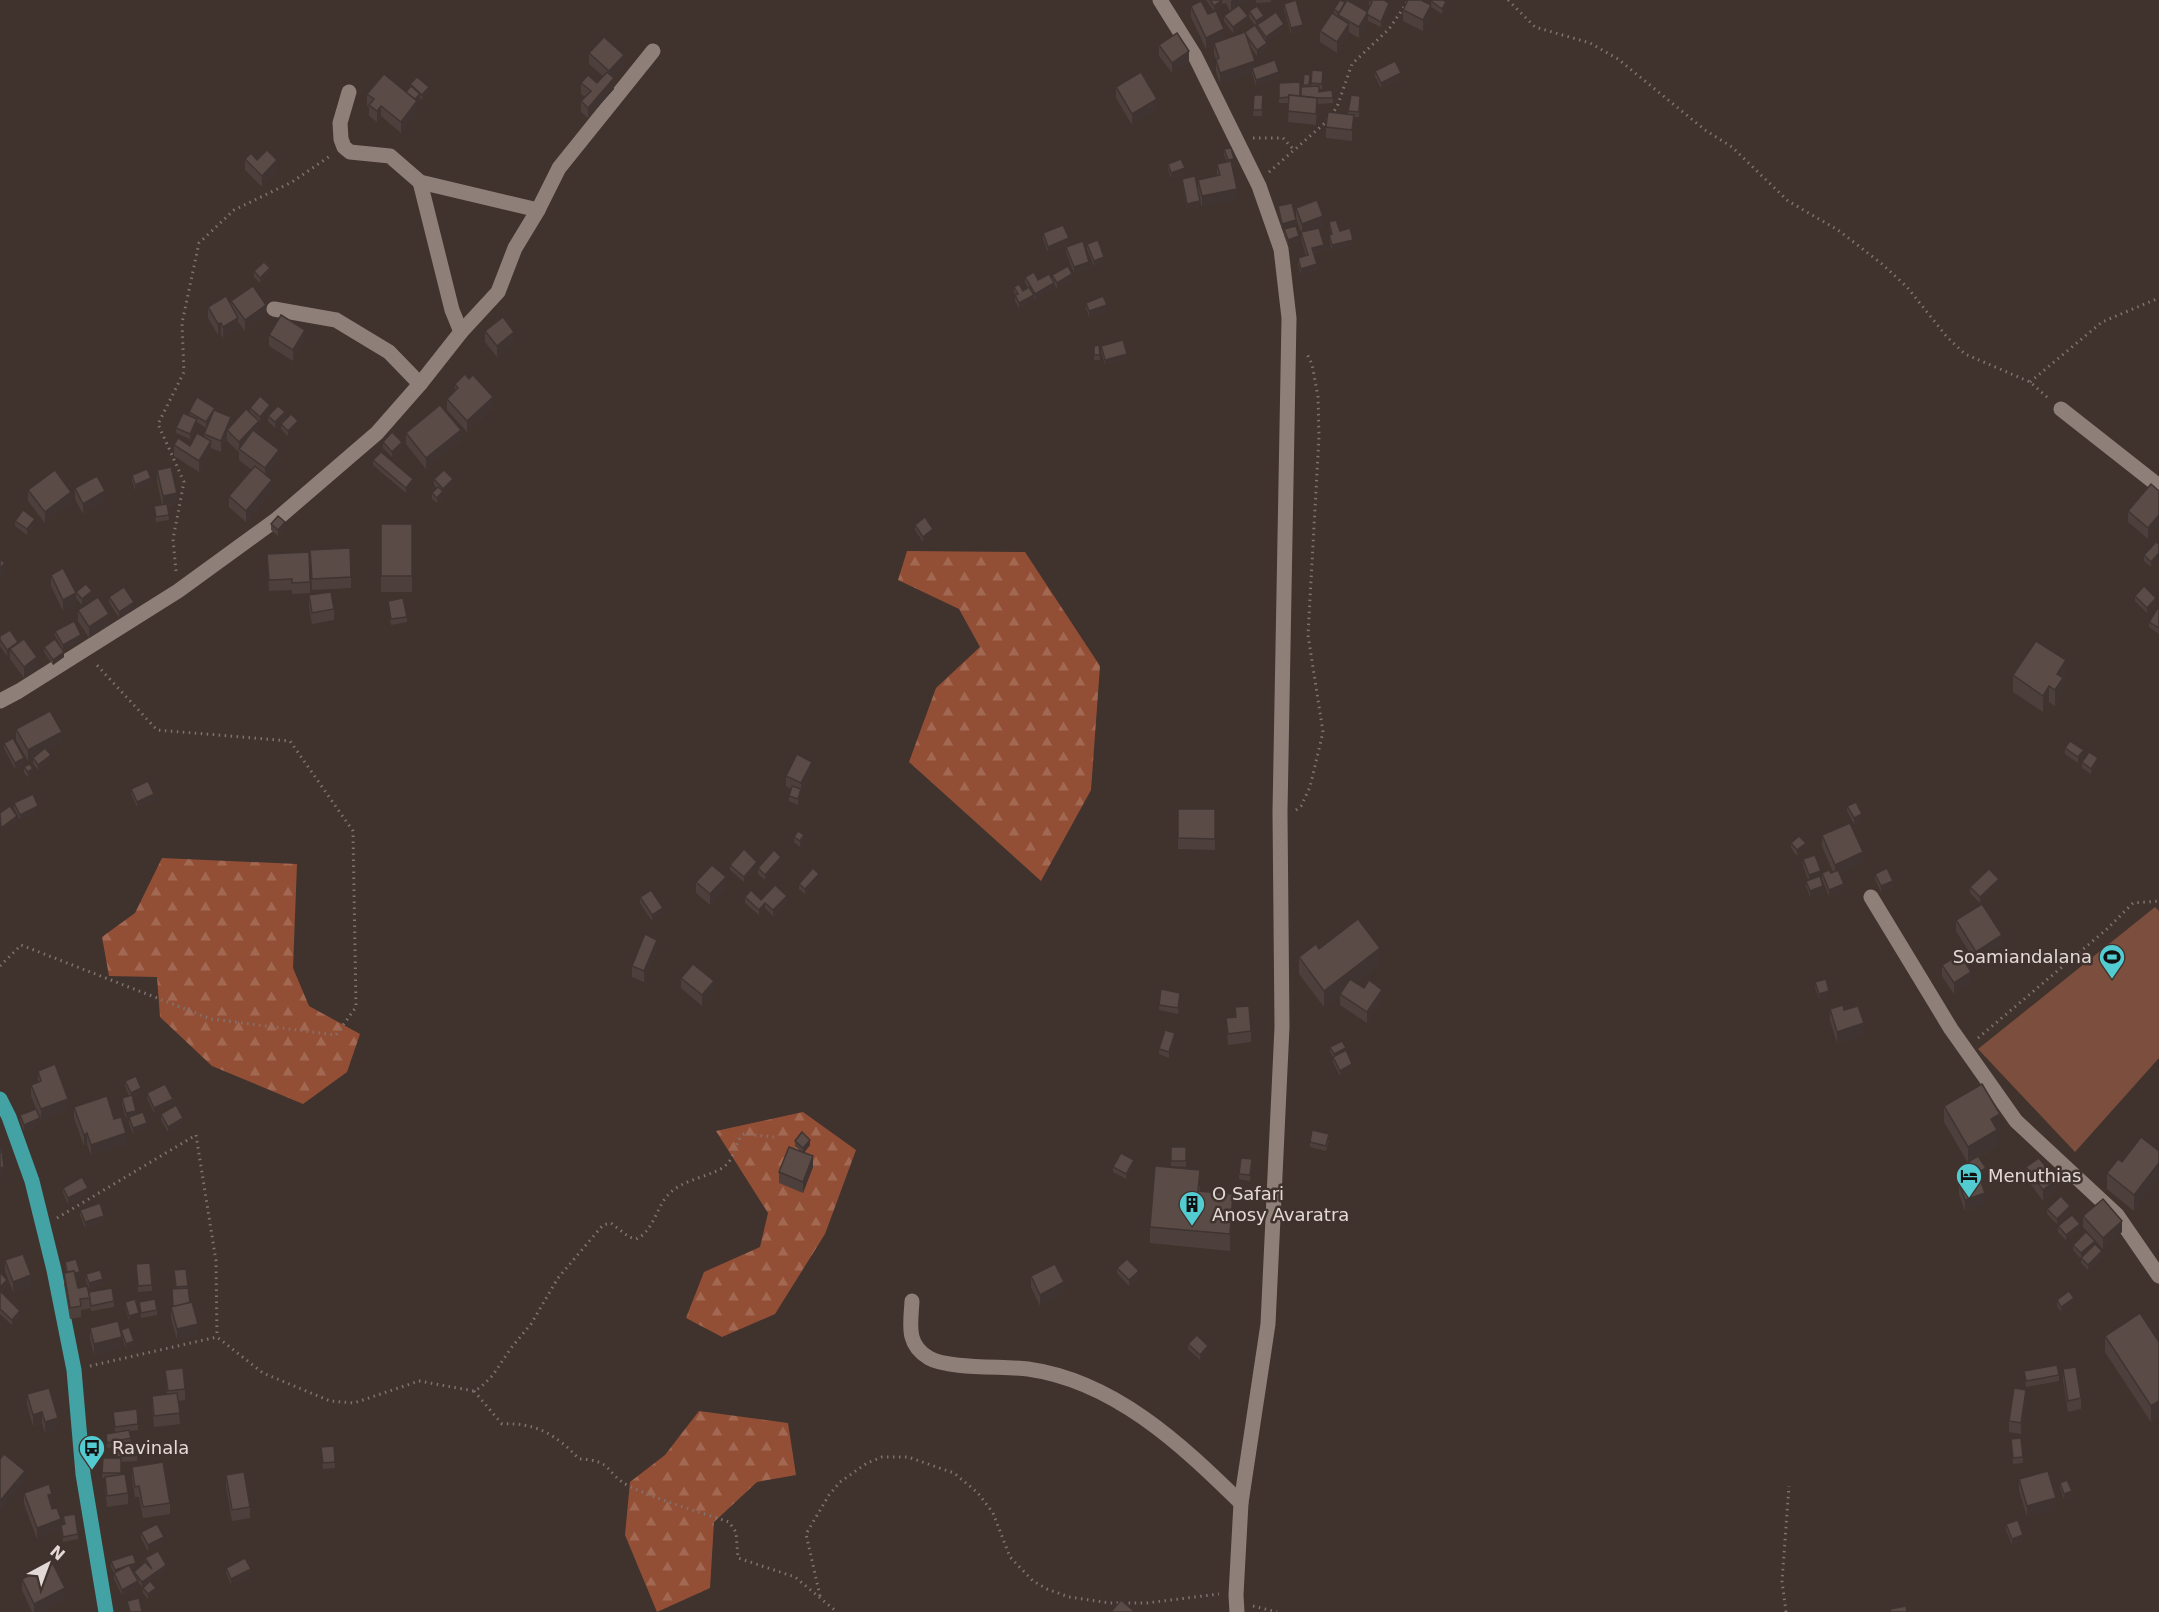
<svg xmlns="http://www.w3.org/2000/svg" width="2159" height="1612" font-family="'DejaVu Sans',sans-serif">
<defs>
<pattern id="forest-firs" width="22" height="20" patternUnits="userSpaceOnUse" patternTransform="scale(1.5)"><rect width="22" height="20" fill="#934f36"/><path d="M5 1l3.5 6h-7zM16 11l3.5 6h-7z" fill="#a26852"/></pattern>
</defs>
<rect width="100%" height="100%" fill="#40322d"/>
<g fill="url(#forest-firs)">
<polygon points="907,551 1025,552 1100,666 1091,790 1041,881 909,762 936,688 980,647 959,609 898,580"/>
<polygon points="162,858 297,864 293,968 309,1006 360,1034 347,1072 303,1104 212,1066 160,1017 157,977 109,976 102,937 135,913"/>
<polygon points="803,1112 856,1150 825,1234 775,1314 722,1337 686,1318 704,1272 760,1247 768,1213 716,1131"/>
<polygon points="699,1411 788,1423 796,1475 757,1482 714,1522 710,1588 657,1612 625,1535 630,1482 665,1455"/>
</g>
<polygon fill="#7c4e3d" points="2155,907 2159,911 2159,1058 2075,1152 1978,1049"/>
<g fill="none" stroke-linecap="round" stroke-linejoin="round">
<g stroke="#7f736f" stroke-width="3" stroke-dasharray="1.5 4.5" stroke-linecap="butt">
<polyline points="1508,0 1535,27 1590,43 1618,59 1705,130 1732,147 1788,201 1838,230 1882,264 1907,287 1947,337 1965,354 2030,382 2049,399"/>
<polyline points="1253,138 1283,138 1294,150"/>
<polyline points="1269,172 1325,123 1337,107 1352,64 1389,29 1409,0"/>
<polyline points="2030,382 2102,322 2159,298"/>
<polyline points="176,571 173,539 184,482 158,424 184,372 182,323 199,243 234,210 292,182 330,156"/>
<polyline points="1296,810 1301,806 1310,787 1323,732 1308,635 1319,437 1318,397 1312,364 1306,352"/>
<polyline points="0,966 21,945 211,1019 336,1035 356,1007 353,831 290,741 157,730 94,662"/>
<polyline points="1978,1038 2107,929 2133,903 2159,901"/>
<polyline points="57,1218 196,1135 216,1261 217,1337"/>
<path d="M90 1366 217 1337 263 1373 330 1401 354 1403 419 1381 474 1391 481 1387 493 1375 511 1348 531 1324 558 1278 603 1225 611 1223 629 1237 636 1239C653 1232 656 1208 668 1195 683 1178 713 1177 726 1165 736 1156 734 1142 744 1134L775 1137"/>
<path d="M474 1391 502 1424C535 1422 557 1435 579 1459 614 1460 605 1474 629 1486 660 1501 697 1511 729 1522L736 1532 738 1558 795 1577 837 1612"/>
<polyline points="820,1596 806,1534 829,1495 840,1482 867,1463 882,1457 908,1457 954,1473 978,1493 993,1513 1010,1557 1033,1581 1047,1589 1069,1597 1110,1603 1147,1603 1219,1594"/>
<polyline points="1253,1606 1277,1612"/>
<polyline points="1786,1612 1782,1581 1789,1486"/>
</g>
<g stroke="#8f7f79" stroke-width="15">
<polyline points="1160,0 1195,56 1259,186 1281,249 1289,318 1280,812 1282,1027 1268,1324 1241,1503 1236,1595 1237,1612"/>
<polyline points="349,92 340,123 341,139 344,147 350,152 390,156 420,182 538,210"/>
<polyline points="420,182 452,310 461,332"/>
<polyline points="274,309 336,320 389,352 420,384"/>
<polyline points="2061,409 2159,486"/>
<polyline points="0,701 19,691 178,591 277,519 377,433 420,384 461,332 498,292 515,248 538,210 559,168 653,51"/>
<polyline points="1871,897 1951,1029 2016,1121 2117,1215 2159,1276"/>
<path d="M912 1301C911 1323 905 1344 929 1358 948 1369 1003 1366 1028 1369 1114 1381 1181 1444 1241 1503"/>
</g>
<polyline stroke="#43a2a3" stroke-width="15" points="0,1099 9,1117 32,1181 54,1270 74,1370 83,1474 106,1612"/>
</g>
<g fill="#4d403c">
<polygon points="1206,0 1247,0 1247,3 1240,6 1248,21 1233,33 1224,21 1224,16 1230,11 1226,3 1223,4 1222,3 1222,5 1214,11"/>
<polygon points="1256,0 1271,0 1271,2 1256,3"/>
<polygon points="1369,0 1389,8 1381,27 1368,21 1368,23 1359,38 1349,32 1349,35 1337,53 1320,42 1320,31 1334,15 1334,9 1345,2 1367,12 1370,6 1369,6"/>
<polygon points="1431,1 1446,7 1442,14 1431,7"/>
<polygon points="1284,4 1303,30 1291,34 1284,9"/>
<polygon points="1191,6 1208,14 1224,39 1245,32 1257,29 1257,26 1256,27 1249,17 1249,11 1264,21 1284,30 1266,42 1267,49 1257,56 1250,46 1255,67 1279,77 1256,86 1252,73 1220,84 1216,71 1216,60 1214,54 1214,45 1206,49 1191,17"/>
<polygon points="1403,10 1431,16 1423,31 1403,21"/>
<polygon points="1159,45 1189,62 1172,73 1159,56"/>
<polygon points="589,53 624,66 613,78 614,89 588,118 581,112 581,101 585,97 581,94 581,83 597,83 603,76 589,64"/>
<polygon points="1312,70 1323,71 1322,89 1319,89 1319,92 1333,98 1333,103 1317,104 1316,125 1288,122 1289,103 1279,103 1279,83 1301,96 1304,74 1310,80 1310,86 1311,86"/>
<polygon points="1375,71 1401,78 1381,88 1375,76"/>
<polygon points="410,84 429,93 422,100 420,98 420,100 417,102 417,112 401,133 381,116 377,122 369,116 369,107 367,105 367,94 406,92 410,86"/>
<polygon points="1116,87 1157,110 1132,125 1116,98"/>
<polygon points="1254,95 1263,95 1262,116 1253,116"/>
<polygon points="1360,101 1359,117 1354,117 1352,141 1326,138 1326,127 1348,115 1348,111"/>
<polygon points="1224,149 1234,164 1231,165 1237,200 1202,207 1200,202 1200,207 1187,209 1182,184 1182,179 1198,189 1198,180 1217,176 1217,164 1227,162 1224,155"/>
<polygon points="245,159 277,171 262,187 245,170"/>
<polygon points="1168,164 1185,174 1171,178 1168,169"/>
<polygon points="1278,206 1296,226 1299,242 1288,245 1284,235 1284,229 1296,226 1282,229 1278,212"/>
<polygon points="1296,208 1323,227 1319,229 1324,250 1314,253 1317,270 1301,274 1298,264 1298,258 1306,256 1301,238 1301,232 1296,219"/>
<polygon points="1329,222 1340,231 1353,245 1332,250 1329,240 1329,235 1331,234 1329,228"/>
<polygon points="1043,233 1069,244 1048,252 1043,239"/>
<polygon points="1087,244 1104,263 1094,266 1087,249"/>
<polygon points="1066,247 1089,268 1074,273 1066,252"/>
<polygon points="254,271 270,274 260,283 254,277"/>
<polygon points="1052,275 1072,280 1057,289 1052,280"/>
<polygon points="1025,277 1038,280 1054,289 1035,300 1034,297 1034,300 1019,308 1015,301 1015,295 1014,292 1014,287 1023,291 1028,288 1025,282"/>
<polygon points="231,301 266,316 245,331 238,322 238,329 223,338 221,334 218,335 208,318 208,307 231,305"/>
<polygon points="1086,303 1107,311 1089,317 1086,308"/>
<polygon points="485,331 514,343 497,357 485,342"/>
<polygon points="269,335 305,340 293,361 269,346"/>
<polygon points="1099,345 1100,360 1094,360 1094,346"/>
<polygon points="1101,346 1127,359 1105,365 1101,352"/>
<polygon points="455,384 493,408 467,432 447,410 447,399 455,392"/>
<polygon points="250,408 270,410 260,422 259,421 259,432 258,434 279,461 267,476 272,491 246,522 229,507 229,496 252,470 239,460 239,452 227,441 227,437 221,452 211,448 211,452 199,472 174,456 174,445 190,446 204,437 204,434 206,428 197,422 197,424 190,439 176,433 176,428 189,415 189,412 215,410 231,426 250,412"/>
<polygon points="268,416 285,418 275,428 268,421"/>
<polygon points="281,424 298,427 288,436 281,429"/>
<polygon points="406,433 461,441 426,469 406,444"/>
<polygon points="383,442 402,447 392,457 383,448"/>
<polygon points="373,460 413,485 406,493 373,465"/>
<polygon points="157,470 177,503 168,506 169,520 156,522 154,506 162,504 157,481"/>
<polygon points="132,475 151,484 135,490 132,481"/>
<polygon points="434,479 453,485 443,494 443,497 437,503 432,499 432,493 437,488 434,485"/>
<polygon points="2151,484 2148,539 2128,522 2128,511"/>
<polygon points="75,488 105,502 83,514 75,499"/>
<polygon points="28,490 71,503 45,523 28,501"/>
<polygon points="15,521 35,524 27,535 15,526"/>
<polygon points="271,524 285,528 278,536 271,530"/>
<rect x="381" y="524" width="31" height="68"/>
<polygon points="915,525 933,534 923,542 915,530"/>
<polygon points="2156,542 2151,567 2144,561 2144,555"/>
<polygon points="310,550 351,577 351,588 312,590"/>
<polygon points="267,554 310,582 310,593 292,594 292,590 269,591"/>
<polygon points="51,575 76,593 92,597 82,605 76,598 76,604 63,611 51,586"/>
<polygon points="309,595 334,609 334,620 312,624 309,606"/>
<polygon points="2135,596 2156,604 2147,613 2135,601"/>
<polygon points="109,597 134,608 119,618 109,602"/>
<polygon points="388,601 407,617 407,622 391,625"/>
<polygon points="2159,606 2159,634 2149,627 2149,622"/>
<polygon points="78,610 109,625 89,638 78,621"/>
<polygon points="55,631 81,640 63,650 64,657 53,665 44,652 44,647 62,648 55,636"/>
<polygon points="0,640 37,668 24,678 10,659 10,653 7,656 0,646"/>
<polygon points="2013,675 2066,677 2063,682 2063,694 2055,706 2049,702 2043,712 2013,692"/>
<polygon points="16,729 62,743 47,751 51,761 38,770 33,764 33,758 28,761 16,740"/>
<polygon points="4,743 24,764 15,769 4,748"/>
<polygon points="2065,748 2084,755 2078,763 2065,754"/>
<polygon points="2082,762 2098,764 2091,774 2082,768"/>
<polygon points="24,767 33,774 28,777 24,773"/>
<polygon points="812,773 801,793 798,805 789,801 789,796 791,789 786,786 786,776"/>
<polygon points="131,789 154,800 137,807 131,794"/>
<polygon points="14,803 38,811 20,820 14,808"/>
<polygon points="1847,806 1862,820 1854,824 1847,811"/>
<polygon points="1178,809 1215,809 1215,850 1178,849"/>
<polygon points="1822,835 1863,863 1840,874 1844,890 1829,896 1822,879 1822,873 1833,872 1822,846"/>
<polygon points="794,837 804,841 800,847 794,842"/>
<polygon points="1791,843 1806,848 1797,856 1791,848"/>
<polygon points="1803,859 1823,892 1810,897 1806,886 1806,881 1808,880 1803,865"/>
<polygon points="781,862 765,880 758,874 758,868"/>
<polygon points="730,865 757,867 744,882 730,870"/>
<polygon points="1875,874 1893,887 1881,892 1875,879"/>
<polygon points="819,879 805,894 799,889 799,884"/>
<polygon points="696,882 726,888 710,905 696,893"/>
<polygon points="1999,885 1980,903 1970,893 1970,887"/>
<polygon points="640,897 663,914 652,921 640,903"/>
<polygon points="745,897 761,900 787,902 773,916 765,908 759,915 745,903"/>
<polygon points="1956,920 2002,946 1976,963 1956,931"/>
<polygon points="1319,949 1380,964 1356,983 1382,1001 1367,1023 1340,1005 1340,995 1324,1007 1299,974 1299,957"/>
<polygon points="657,951 644,982 632,977 632,966"/>
<polygon points="1942,965 1971,983 1954,994 1942,976"/>
<polygon points="681,978 714,992 702,1006 681,988"/>
<polygon points="1815,982 1829,996 1819,999 1815,987"/>
<polygon points="1180,998 1178,1014 1159,1010 1159,1005"/>
<polygon points="1235,1007 1251,1031 1251,1042 1228,1045 1226,1018 1235,1018"/>
<polygon points="1830,1009 1864,1034 1837,1043 1830,1020"/>
<polygon points="1175,1039 1169,1058 1159,1054 1159,1049"/>
<polygon points="1330,1047 1346,1050 1352,1070 1340,1076 1333,1062 1333,1057 1330,1052"/>
<polygon points="38,1071 68,1110 41,1120 40,1119 40,1124 24,1131 20,1120 20,1115 38,1113 31,1096 31,1085 38,1082"/>
<polygon points="125,1081 141,1093 133,1098 136,1115 147,1129 133,1134 129,1123 129,1118 126,1119 122,1104 122,1098 129,1096 125,1086"/>
<polygon points="147,1093 173,1104 154,1113 147,1098"/>
<polygon points="1944,1106 2000,1130 1997,1132 1997,1146 1979,1157 1986,1173 1979,1177 1985,1204 1965,1211 1959,1194 1959,1183 1974,1177 1968,1168 1968,1163 1944,1122"/>
<polygon points="74,1107 114,1119 126,1144 91,1155 87,1144 84,1146 74,1118"/>
<polygon points="161,1114 183,1123 168,1132 161,1120"/>
<polygon points="2141,1137 2134,1211 2107,1189 2107,1173 2122,1162"/>
<polygon points="1329,1140 1326,1151 1310,1147 1310,1142"/>
<polygon points="795,1141 810,1145 804,1153 813,1167 803,1193 779,1183 779,1172 801,1152 795,1146"/>
<polygon points="1171,1147 1186,1147 1186,1167 1171,1166"/>
<polygon points="1134,1165 1126,1179 1113,1172 1113,1167"/>
<polygon points="1252,1165 1250,1181 1239,1179 1239,1174"/>
<polygon points="2026,1167 2056,1191 2043,1201 2026,1178"/>
<polygon points="1200,1186 1200,1191 1233,1211 1230,1251 1150,1243 1150,1227"/>
<polygon points="63,1188 88,1193 68,1204 63,1193"/>
<polygon points="2047,1209 2070,1212 2057,1224 2047,1214"/>
<polygon points="80,1210 104,1221 85,1228 80,1215"/>
<polygon points="2083,1216 2122,1232 2103,1249 2083,1227"/>
<polygon points="2058,1226 2080,1229 2066,1240 2058,1232"/>
<polygon points="2095,1244 2102,1256 2088,1270 2081,1263 2081,1258 2081,1259 2073,1250 2073,1245"/>
<polygon points="5,1260 31,1286 13,1292 5,1271"/>
<polygon points="65,1262 80,1278 76,1278 78,1288 114,1301 114,1307 91,1311 90,1306 90,1308 81,1310 81,1317 70,1319 64,1284 64,1273 66,1273"/>
<polygon points="136,1264 152,1285 152,1291 138,1292"/>
<polygon points="1117,1268 1139,1276 1129,1286 1117,1273"/>
<polygon points="186,1269 190,1303 198,1335 177,1340 171,1318 171,1307 173,1307 175,1289 174,1270"/>
<polygon points="0,1272 7,1285 1,1291 20,1316 12,1325 0,1314"/>
<polygon points="86,1274 103,1284 89,1289 86,1280"/>
<polygon points="1031,1276 1064,1293 1040,1306 1031,1287"/>
<polygon points="2057,1300 2074,1303 2061,1312 2057,1306"/>
<polygon points="125,1302 139,1318 129,1321 125,1307"/>
<polygon points="139,1302 157,1310 157,1315 141,1318"/>
<polygon points="90,1328 121,1334 121,1330 134,1346 126,1349 122,1337 122,1348 94,1355 90,1339"/>
<polygon points="2105,1336 2159,1342 2159,1417 2151,1422 2105,1352"/>
<polygon points="1188,1344 1208,1351 1200,1360 1188,1349"/>
<polygon points="2063,1369 2081,1398 2081,1409 2068,1412 2063,1380"/>
<polygon points="165,1370 185,1389 185,1400 178,1401 180,1424 154,1427 152,1407 152,1396 167,1395"/>
<polygon points="2024,1371 2059,1375 2059,1381 2026,1387"/>
<polygon points="27,1394 58,1429 45,1433 42,1423 33,1426 27,1405"/>
<polygon points="2026,1401 2021,1434 2009,1432 2009,1421"/>
<polygon points="113,1412 138,1424 138,1430 129,1431 131,1442 137,1455 137,1461 121,1462 121,1474 128,1493 128,1504 107,1507 105,1488 105,1478 102,1478 103,1458 116,1458 116,1447 107,1448 106,1439 106,1434 115,1432"/>
<polygon points="2011,1439 2023,1457 2023,1463 2013,1464"/>
<polygon points="321,1447 335,1462 335,1468 323,1469"/>
<polygon points="132,1467 170,1503 170,1514 143,1518 139,1497 135,1497 132,1478"/>
<polygon points="226,1475 250,1507 250,1518 232,1521 226,1486"/>
<polygon points="2019,1479 2056,1509 2027,1517 2019,1490"/>
<polygon points="2060,1483 2072,1497 2064,1499 2060,1488"/>
<polygon points="24,1493 52,1505 51,1505 52,1509 61,1525 64,1524 63,1516 78,1534 78,1539 63,1542 61,1530 37,1539 24,1504"/>
<polygon points="2006,1524 2023,1541 2012,1545 2006,1530"/>
<polygon points="141,1532 164,1542 148,1551 141,1538"/>
<polygon points="145,1558 166,1570 142,1587 138,1582 138,1587 122,1595 114,1579 114,1573 111,1567 111,1561 136,1568 131,1570 134,1574 134,1572 145,1562"/>
<polygon points="226,1568 251,1574 231,1584 226,1573"/>
<polygon points="22,1579 65,1599 39,1612 32,1612 22,1590"/>
<polygon points="143,1588 156,1593 148,1599 143,1593"/>
</g>
<g fill="#3f3431">
<polygon points="1222,0 1222,5 1214,11 1214,6"/>
<polygon points="1232,0 1247,0 1247,3 1231,11 1231,1"/>
<polygon points="1446,2 1446,7 1442,14 1442,9"/>
<polygon points="1389,3 1389,8 1381,27 1381,22"/>
<polygon points="1431,5 1431,16 1423,31 1423,20"/>
<polygon points="1368,12 1368,23 1359,38 1359,27"/>
<polygon points="1248,16 1248,21 1233,33 1233,27"/>
<polygon points="1264,16 1264,21 1256,27 1256,21"/>
<polygon points="1284,24 1284,30 1266,42 1266,37"/>
<polygon points="1349,24 1349,35 1337,53 1337,42"/>
<polygon points="1303,25 1303,30 1291,34 1291,28"/>
<polygon points="1224,29 1224,40 1214,43 1214,45 1206,49 1206,38"/>
<polygon points="1267,43 1267,49 1257,56 1257,50"/>
<polygon points="1189,51 1189,62 1172,73 1172,63"/>
<polygon points="624,55 624,66 609,82 609,71"/>
<polygon points="1255,61 1255,72 1252,68 1252,73 1220,84 1220,73"/>
<polygon points="1279,72 1279,77 1256,86 1256,80"/>
<polygon points="1401,73 1401,78 1381,88 1381,83"/>
<polygon points="614,78 614,89 588,118 588,108"/>
<polygon points="429,87 429,93 422,100 422,95"/>
<polygon points="420,94 420,100 417,102 417,112 401,133 401,122 414,101"/>
<polygon points="1157,99 1157,110 1132,125 1132,114"/>
<polygon points="381,106 381,116 377,122 377,111"/>
<polygon points="1354,115 1354,126 1352,141 1352,130"/>
<polygon points="1234,159 1234,164 1228,166 1228,160"/>
<polygon points="277,160 277,171 262,187 262,176"/>
<polygon points="1185,168 1185,174 1171,178 1171,173"/>
<polygon points="1237,189 1237,200 1202,207 1202,196"/>
<polygon points="1200,201 1200,207 1187,209 1187,204"/>
<polygon points="1323,216 1323,227 1302,235 1302,224"/>
<polygon points="1296,220 1296,226 1282,229 1282,224"/>
<polygon points="1299,236 1299,242 1288,245 1288,240"/>
<polygon points="1069,238 1069,244 1048,252 1048,247"/>
<polygon points="1353,240 1353,245 1332,250 1332,245"/>
<polygon points="1324,245 1324,250 1312,253 1312,248"/>
<polygon points="1104,257 1104,263 1094,266 1094,261"/>
<polygon points="1089,262 1089,268 1074,273 1074,267"/>
<polygon points="1317,264 1317,270 1301,274 1301,269"/>
<polygon points="270,268 270,274 260,283 260,278"/>
<polygon points="1072,274 1072,280 1057,289 1057,283"/>
<polygon points="1054,283 1054,289 1035,300 1035,294"/>
<polygon points="1034,295 1034,300 1019,308 1019,303"/>
<polygon points="266,305 266,316 245,331 245,320"/>
<polygon points="1107,305 1107,311 1089,317 1089,311"/>
<polygon points="238,318 238,329 223,338 223,327"/>
<polygon points="221,323 221,334 218,335 218,324"/>
<polygon points="305,330 305,340 293,361 293,350"/>
<polygon points="514,332 514,343 497,357 497,346"/>
<polygon points="1127,354 1127,359 1105,365 1105,360"/>
<polygon points="493,397 493,408 467,432 467,421"/>
<polygon points="270,405 270,410 260,422 260,417"/>
<polygon points="215,408 215,413 206,428 206,422"/>
<polygon points="285,412 285,418 275,428 275,422"/>
<polygon points="231,417 231,428 227,430 227,437 221,452 221,441"/>
<polygon points="197,419 197,424 190,439 190,434"/>
<polygon points="259,421 259,432 241,451 239,449 239,442"/>
<polygon points="298,421 298,427 288,436 288,431"/>
<polygon points="461,430 461,441 426,469 426,458"/>
<polygon points="211,441 211,452 199,472 199,461"/>
<polygon points="402,442 402,447 392,457 392,452"/>
<polygon points="279,450 279,461 265,479 265,468"/>
<polygon points="151,478 151,484 135,490 135,485"/>
<polygon points="413,479 413,485 406,493 406,488"/>
<polygon points="453,479 453,485 443,495 443,489"/>
<polygon points="272,480 272,491 246,522 246,511"/>
<polygon points="105,491 105,502 83,514 83,504"/>
<polygon points="443,491 443,497 437,503 437,498"/>
<polygon points="71,492 71,503 45,523 45,512"/>
<polygon points="177,493 177,503 163,507 163,496"/>
<polygon points="2159,515 2159,526 2148,539 2148,528"/>
<polygon points="35,519 35,524 27,535 27,529"/>
<polygon points="285,522 285,528 278,536 278,530"/>
<polygon points="933,529 933,534 923,542 923,537"/>
<polygon points="2159,553 2159,558 2151,567 2151,562"/>
<polygon points="5,563 5,574 0,579 0,568"/>
<polygon points="92,591 92,597 82,605 82,599"/>
<polygon points="76,593 76,604 63,611 63,600"/>
<polygon points="2156,598 2156,604 2147,613 2147,608"/>
<polygon points="134,602 134,608 119,618 119,612"/>
<polygon points="109,614 109,625 89,638 89,627"/>
<polygon points="81,635 81,640 63,650 63,645"/>
<polygon points="18,642 10,649 10,653 7,656 7,650"/>
<polygon points="64,652 64,657 53,665 53,660"/>
<polygon points="37,657 37,668 24,678 24,667"/>
<polygon points="2066,660 2066,677 2063,682 2063,694 2055,706 2055,690 2057,674"/>
<polygon points="2049,686 2049,702 2043,712 2043,696"/>
<polygon points="62,732 62,743 28,761 28,750"/>
<polygon points="2084,750 2084,755 2078,763 2078,757"/>
<polygon points="51,755 51,761 38,770 38,765"/>
<polygon points="24,758 24,764 15,769 15,763"/>
<polygon points="2098,758 2098,764 2091,774 2091,769"/>
<polygon points="812,762 812,773 801,793 798,805 798,799 801,791 801,783"/>
<polygon points="33,768 33,774 28,777 28,772"/>
<polygon points="154,794 154,800 137,807 137,802"/>
<polygon points="38,806 38,811 20,820 20,815"/>
<polygon points="1862,814 1862,820 1854,824 1854,818"/>
<polygon points="17,816 17,822 1,833 1,828"/>
<polygon points="804,835 804,841 800,847 800,841"/>
<polygon points="1806,843 1806,848 1797,856 1797,850"/>
<polygon points="1863,852 1863,863 1835,876 1835,865"/>
<polygon points="781,857 781,862 765,880 765,875"/>
<polygon points="757,862 757,867 744,882 744,877"/>
<polygon points="1821,871 1821,877 1809,881 1809,875"/>
<polygon points="819,874 819,879 805,894 805,889"/>
<polygon points="726,877 726,888 710,905 710,894"/>
<polygon points="1999,879 1999,885 1980,903 1980,897"/>
<polygon points="1893,881 1893,887 1881,892 1881,886"/>
<polygon points="1844,884 1844,890 1829,896 1829,890"/>
<polygon points="1823,886 1823,892 1810,897 1810,891"/>
<polygon points="787,896 787,902 773,916 773,910"/>
<polygon points="765,903 765,908 759,915 759,910"/>
<polygon points="663,908 663,914 652,921 652,915"/>
<polygon points="2002,935 2002,946 1976,963 1976,952"/>
<polygon points="657,940 657,951 644,982 644,971"/>
<polygon points="1380,948 1380,964 1341,995 1340,994 1340,995 1324,1007 1324,991"/>
<polygon points="1971,972 1971,983 1954,994 1954,983"/>
<polygon points="714,981 714,992 702,1006 702,995"/>
<polygon points="1382,990 1382,1001 1367,1023 1367,1012"/>
<polygon points="1829,991 1829,996 1819,999 1819,994"/>
<polygon points="1864,1023 1864,1034 1837,1043 1837,1032"/>
<polygon points="1175,1033 1175,1039 1169,1058 1169,1052"/>
<polygon points="1346,1048 1346,1053 1334,1059 1334,1054"/>
<polygon points="1352,1064 1352,1070 1340,1076 1340,1071"/>
<polygon points="141,1088 141,1093 131,1099 131,1093"/>
<polygon points="68,1099 68,1110 41,1120 41,1109"/>
<polygon points="173,1099 173,1104 154,1113 154,1108"/>
<polygon points="136,1111 136,1116 126,1119 126,1113"/>
<polygon points="2000,1114 2000,1130 1997,1132 1997,1146 1968,1163 1968,1147 1991,1119"/>
<polygon points="40,1118 40,1124 24,1131 24,1125"/>
<polygon points="183,1118 183,1123 168,1132 168,1127"/>
<polygon points="147,1123 147,1129 133,1134 133,1128"/>
<polygon points="87,1133 87,1144 84,1146 84,1135"/>
<polygon points="126,1133 126,1144 91,1155 91,1145"/>
<polygon points="810,1140 810,1145 803,1154 803,1148"/>
<polygon points="813,1156 813,1167 803,1193 803,1182"/>
<polygon points="1134,1160 1134,1165 1126,1179 1126,1174"/>
<polygon points="2159,1163 2159,1179 2134,1211 2134,1195"/>
<polygon points="4,1167 4,1178 0,1179 0,1168"/>
<polygon points="1986,1168 1986,1173 1976,1180 1976,1174"/>
<polygon points="2056,1180 2056,1191 2043,1201 2043,1190"/>
<polygon points="88,1188 88,1193 68,1204 68,1198"/>
<polygon points="1985,1193 1985,1204 1965,1211 1965,1200"/>
<polygon points="1233,1194 1233,1211 1230,1251 1230,1234"/>
<polygon points="2070,1206 2070,1212 2057,1224 2057,1219"/>
<polygon points="104,1216 104,1221 85,1228 85,1222"/>
<polygon points="2122,1221 2122,1232 2103,1249 2103,1238"/>
<polygon points="2080,1224 2080,1229 2066,1240 2066,1235"/>
<polygon points="2095,1241 2095,1246 2081,1259 2081,1253"/>
<polygon points="2102,1251 2102,1256 2088,1270 2088,1265"/>
<polygon points="1139,1271 1139,1276 1129,1286 1129,1280"/>
<polygon points="80,1272 80,1278 68,1281 68,1275"/>
<polygon points="31,1275 31,1286 13,1292 13,1282"/>
<polygon points="103,1279 103,1284 89,1289 89,1283"/>
<polygon points="7,1280 7,1285 0,1292 0,1287"/>
<polygon points="1064,1282 1064,1293 1040,1306 1040,1295"/>
<polygon points="2074,1298 2074,1303 2061,1312 2061,1307"/>
<polygon points="20,1311 20,1316 12,1325 12,1320"/>
<polygon points="139,1313 139,1318 129,1321 129,1316"/>
<polygon points="198,1324 198,1335 177,1340 177,1329"/>
<polygon points="122,1337 122,1348 94,1355 94,1344"/>
<polygon points="134,1341 134,1346 126,1349 126,1344"/>
<polygon points="1208,1346 1208,1351 1200,1360 1200,1355"/>
<polygon points="2026,1390 2026,1401 2021,1434 2021,1423"/>
<polygon points="2159,1401 2159,1417 2151,1422 2151,1406"/>
<polygon points="42,1412 42,1423 33,1426 33,1415"/>
<polygon points="58,1418 58,1429 45,1433 45,1422"/>
<polygon points="25,1471 25,1482 0,1512 0,1501"/>
<polygon points="2072,1491 2072,1497 2064,1499 2064,1494"/>
<polygon points="52,1494 52,1505 48,1506 48,1495"/>
<polygon points="2056,1498 2056,1509 2027,1517 2027,1506"/>
<polygon points="61,1519 61,1530 37,1539 37,1528"/>
<polygon points="2023,1535 2023,1541 2012,1545 2012,1539"/>
<polygon points="164,1537 164,1542 148,1551 148,1545"/>
<polygon points="136,1563 136,1568 115,1576 115,1570"/>
<polygon points="166,1565 166,1570 142,1587 142,1582"/>
<polygon points="251,1569 251,1574 231,1584 231,1579"/>
<polygon points="138,1581 138,1587 122,1595 122,1590"/>
<polygon points="65,1588 65,1599 39,1612 34,1612 34,1604"/>
<polygon points="156,1588 156,1593 148,1599 148,1594"/>
</g>
<g fill="#5a4b46" stroke="#3f3431" stroke-width="1.5">
<polygon points="1210,0 1222,0 1214,6"/>
<polygon points="1296,0 1303,25 1291,28 1284,4"/>
<polygon points="1340,0 1345,2 1339,13 1334,9"/>
<polygon points="1347,0 1368,12 1359,27 1338,15"/>
<polygon points="1369,0 1384,0 1389,3 1381,22 1368,15 1367,12 1372,2"/>
<polygon points="1408,0 1421,0 1431,5 1423,20 1403,10"/>
<polygon points="1432,0 1443,0 1446,2 1442,9 1431,1"/>
<polygon points="1201,1 1208,14 1216,11 1224,29 1206,38 1191,6"/>
<polygon points="1239,5 1248,16 1233,27 1224,16"/>
<polygon points="1257,6 1264,16 1256,21 1249,11"/>
<polygon points="1276,12 1284,24 1266,37 1257,25"/>
<polygon points="1332,13 1349,24 1337,42 1320,31"/>
<polygon points="1255,25 1267,43 1257,50 1246,35 1245,32"/>
<polygon points="1245,32 1255,61 1220,73 1216,60 1219,58 1214,43"/>
<polygon points="1177,33 1189,51 1172,63 1159,45"/>
<polygon points="604,37 624,55 609,71 589,53"/>
<polygon points="1275,60 1279,72 1256,80 1252,68"/>
<polygon points="1395,61 1401,73 1381,83 1375,71"/>
<polygon points="1312,70 1323,71 1322,84 1311,83"/>
<polygon points="607,72 614,78 588,108 581,101 591,91 581,83 588,75 597,83"/>
<polygon points="1141,72 1157,99 1132,114 1116,87"/>
<polygon points="384,74 417,101 401,122 381,106 377,111 369,105 374,99 367,94"/>
<polygon points="1304,74 1310,75 1309,85 1303,85"/>
<polygon points="417,77 429,87 422,95 410,84"/>
<polygon points="1300,82 1300,96 1289,95 1289,97 1279,98 1279,83"/>
<polygon points="411,86 420,94 415,99 406,92"/>
<polygon points="1319,86 1319,92 1332,90 1333,98 1317,98 1301,96 1301,87"/>
<polygon points="1254,95 1263,95 1262,110 1253,110"/>
<polygon points="1289,95 1317,98 1316,114 1288,111"/>
<polygon points="1351,95 1360,96 1359,112 1348,111"/>
<polygon points="1328,112 1354,115 1352,130 1326,127"/>
<polygon points="1231,148 1234,159 1228,160 1224,149"/>
<polygon points="267,150 277,160 262,176 245,159 251,153 257,160"/>
<polygon points="1181,159 1185,168 1171,173 1168,164"/>
<polygon points="1231,161 1237,189 1202,196 1198,180 1220,175 1217,164"/>
<polygon points="1195,176 1200,201 1187,204 1182,179"/>
<polygon points="1317,200 1323,216 1302,224 1296,208"/>
<polygon points="1292,203 1296,220 1282,224 1278,206"/>
<polygon points="1336,220 1340,231 1350,228 1353,240 1332,245 1329,235 1332,234 1329,222"/>
<polygon points="1063,225 1069,238 1048,247 1043,233"/>
<polygon points="1296,226 1299,236 1288,240 1284,229"/>
<polygon points="1319,228 1324,245 1312,248 1317,264 1301,269 1298,258 1308,255 1301,232"/>
<polygon points="1098,240 1104,257 1094,261 1087,244"/>
<polygon points="1083,241 1089,262 1074,267 1066,247"/>
<polygon points="264,262 270,268 260,278 254,271"/>
<polygon points="1068,266 1072,274 1057,283 1052,275"/>
<polygon points="1034,272 1038,280 1049,274 1054,283 1035,294 1025,277"/>
<polygon points="1019,284 1023,291 1029,287 1034,295 1019,303 1015,295 1018,294 1014,287"/>
<polygon points="253,286 266,305 245,320 231,301"/>
<polygon points="226,296 238,318 223,327 221,323 218,324 208,307"/>
<polygon points="1103,296 1107,305 1089,311 1086,303"/>
<polygon points="281,315 305,330 293,350 269,335"/>
<polygon points="503,317 514,332 497,346 485,331"/>
<polygon points="1123,340 1127,354 1105,360 1101,346"/>
<polygon points="1099,345 1100,355 1094,355 1094,346"/>
<polygon points="465,374 469,379 473,375 493,397 467,421 447,399 458,388 455,384"/>
<polygon points="260,396 270,405 260,417 250,408"/>
<polygon points="197,397 215,408 206,422 189,412"/>
<polygon points="440,405 461,430 426,458 406,433"/>
<polygon points="278,406 285,412 275,422 268,416"/>
<polygon points="246,409 259,421 239,442 227,430"/>
<polygon points="214,410 231,417 221,441 204,434"/>
<polygon points="183,413 197,419 190,434 176,428"/>
<polygon points="291,414 298,421 288,431 281,424"/>
<polygon points="253,430 279,450 265,468 239,449"/>
<polygon points="392,432 402,442 392,452 383,442"/>
<polygon points="197,433 211,441 199,461 174,445 178,438 190,446"/>
<polygon points="381,452 413,479 406,488 373,460"/>
<polygon points="255,466 272,480 246,511 229,496"/>
<polygon points="171,467 177,493 163,496 157,470"/>
<polygon points="147,469 151,478 135,485 132,475"/>
<polygon points="55,470 71,492 45,512 28,490"/>
<polygon points="444,470 453,479 443,489 434,479"/>
<polygon points="97,476 105,491 83,504 75,488"/>
<polygon points="2151,484 2159,491 2159,515 2148,528 2128,511"/>
<polygon points="438,487 443,491 437,498 432,493"/>
<polygon points="167,504 169,515 156,517 154,506"/>
<polygon points="23,510 35,519 27,529 15,521"/>
<polygon points="278,516 285,522 278,530 271,524"/>
<polygon points="925,517 933,529 923,537 915,525"/>
<rect x="381" y="524" width="31" height="52"/>
<polygon points="2156,542 2159,544 2159,553 2151,562 2144,555"/>
<polygon points="350,548 351,577 312,579 310,550"/>
<polygon points="309,552 310,582 292,583 292,579 269,580 267,554"/>
<polygon points="0,559 5,563 0,568"/>
<polygon points="63,568 76,593 63,600 51,575"/>
<polygon points="86,584 92,591 82,599 76,592"/>
<polygon points="2144,586 2156,598 2147,608 2135,596"/>
<polygon points="124,587 134,602 119,612 109,597"/>
<polygon points="331,592 334,609 312,613 309,595"/>
<polygon points="98,597 109,614 89,627 78,610"/>
<polygon points="403,598 407,617 391,619 388,601"/>
<polygon points="2159,606 2159,628 2149,622"/>
<polygon points="74,621 81,635 63,645 55,631"/>
<polygon points="10,630 18,642 7,650 0,640 0,636"/>
<polygon points="24,639 37,657 24,667 10,649"/>
<polygon points="55,639 64,652 53,660 44,647"/>
<polygon points="2036,641 2066,660 2057,674 2063,678 2055,690 2049,686 2043,696 2013,675"/>
<polygon points="50,711 62,732 28,750 16,729"/>
<polygon points="13,738 24,758 15,763 4,743"/>
<polygon points="2070,741 2084,750 2078,757 2065,748"/>
<polygon points="45,748 51,755 38,765 33,758"/>
<polygon points="2089,752 2098,758 2091,769 2082,762"/>
<polygon points="797,754 812,762 801,783 786,776"/>
<polygon points="29,764 33,768 28,772 24,767"/>
<polygon points="148,781 154,794 137,802 131,789"/>
<polygon points="792,786 801,789 798,799 789,796"/>
<polygon points="33,794 38,806 20,815 14,803"/>
<polygon points="1856,802 1862,814 1854,818 1847,806"/>
<polygon points="10,806 17,816 1,828 0,813"/>
<polygon points="1178,809 1215,809 1215,839 1178,838"/>
<polygon points="1850,823 1863,852 1835,865 1822,835"/>
<polygon points="798,831 804,835 800,841 794,837"/>
<polygon points="1799,836 1806,843 1797,850 1791,843"/>
<polygon points="744,849 757,862 744,877 730,865"/>
<polygon points="774,850 781,857 765,875 758,868"/>
<polygon points="1815,855 1821,871 1809,875 1803,859"/>
<polygon points="712,865 726,877 710,894 696,882"/>
<polygon points="813,868 819,874 805,889 799,884"/>
<polygon points="1887,868 1893,881 1881,886 1875,874"/>
<polygon points="1989,869 1999,879 1980,897 1970,887"/>
<polygon points="1829,870 1831,873 1838,870 1844,884 1829,890 1822,873"/>
<polygon points="1820,876 1823,886 1810,891 1806,881"/>
<polygon points="775,885 787,896 773,910 765,903 759,910 745,897 751,890 761,900"/>
<polygon points="651,890 663,908 652,915 640,897"/>
<polygon points="1982,904 2002,935 1976,952 1956,920"/>
<polygon points="1358,919 1380,948 1324,991 1299,957 1316,944 1319,949"/>
<polygon points="645,934 657,940 644,971 632,966"/>
<polygon points="1960,954 1971,972 1954,983 1942,965"/>
<polygon points="693,964 714,981 702,995 681,978"/>
<polygon points="1350,979 1364,988 1369,980 1382,990 1367,1012 1340,994"/>
<polygon points="1826,979 1829,991 1819,994 1815,982"/>
<polygon points="1161,989 1180,993 1178,1008 1159,1005"/>
<polygon points="1843,1005 1844,1010 1858,1006 1864,1023 1837,1032 1830,1009"/>
<polygon points="1249,1006 1251,1031 1228,1034 1226,1018 1236,1017 1235,1007"/>
<polygon points="1165,1030 1175,1033 1169,1052 1159,1049"/>
<polygon points="1342,1041 1346,1048 1334,1054 1330,1047"/>
<polygon points="1346,1050 1352,1064 1340,1071 1333,1057"/>
<polygon points="55,1064 68,1099 41,1109 31,1085 41,1081 38,1071"/>
<polygon points="136,1076 141,1088 131,1093 125,1081"/>
<polygon points="165,1084 173,1099 154,1108 147,1093"/>
<polygon points="1982,1084 2000,1114 1991,1119 1997,1130 1968,1147 1944,1106"/>
<polygon points="132,1095 136,1111 126,1113 122,1098"/>
<polygon points="107,1096 114,1119 121,1117 126,1133 91,1145 87,1133 84,1135 74,1107"/>
<polygon points="176,1105 183,1118 168,1127 161,1114"/>
<polygon points="36,1109 40,1118 24,1125 20,1115"/>
<polygon points="143,1112 147,1123 133,1128 129,1117"/>
<polygon points="1312,1130 1329,1134 1326,1146 1310,1142"/>
<polygon points="802,1132 810,1140 803,1148 795,1141"/>
<polygon points="2141,1137 2159,1151 2159,1163 2134,1195 2107,1173 2118,1159 2122,1162"/>
<polygon points="0,1145 4,1155 2,1155 2,1152 0,1152"/>
<polygon points="789,1147 813,1156 803,1182 779,1172"/>
<rect x="1171" y="1147" width="15" height="14"/>
<polygon points="0,1152 2,1152 4,1167 0,1168"/>
<polygon points="1121,1153 1134,1160 1126,1174 1113,1167"/>
<polygon points="1978,1156 1986,1168 1976,1174 1968,1162"/>
<polygon points="1241,1158 1252,1159 1250,1175 1239,1174"/>
<polygon points="2039,1158 2056,1180 2043,1190 2026,1167"/>
<polygon points="1155,1166 1200,1170 1198,1191 1233,1194 1230,1234 1150,1227"/>
<polygon points="1979,1176 1985,1193 1965,1200 1959,1183"/>
<polygon points="82,1177 88,1188 68,1198 63,1188"/>
<polygon points="2061,1196 2070,1206 2057,1219 2047,1209"/>
<polygon points="2103,1199 2122,1221 2103,1238 2083,1216"/>
<polygon points="100,1203 104,1216 85,1222 80,1210"/>
<polygon points="2072,1215 2080,1224 2066,1235 2058,1226"/>
<polygon points="2086,1232 2095,1241 2081,1253 2073,1245"/>
<polygon points="2095,1244 2102,1251 2088,1265 2081,1258"/>
<polygon points="23,1254 31,1275 13,1282 5,1260"/>
<polygon points="76,1259 80,1272 75,1273 74,1271 67,1272 65,1262"/>
<polygon points="1127,1259 1139,1271 1129,1280 1117,1268"/>
<polygon points="150,1263 152,1285 138,1286 136,1264"/>
<polygon points="1055,1264 1064,1282 1040,1295 1031,1276"/>
<polygon points="186,1269 188,1286 176,1287 174,1270"/>
<polygon points="100,1270 103,1279 89,1283 86,1274"/>
<polygon points="74,1271 78,1288 87,1286 90,1298 80,1299 81,1306 70,1308 64,1273"/>
<polygon points="0,1272 7,1280 0,1287"/>
<polygon points="112,1288 114,1301 91,1306 89,1292"/>
<polygon points="188,1288 190,1303 173,1307 172,1289"/>
<polygon points="0,1291 20,1311 12,1320 0,1309"/>
<polygon points="2069,1291 2074,1298 2061,1307 2057,1300"/>
<polygon points="135,1299 139,1313 129,1316 125,1302"/>
<polygon points="155,1299 157,1310 141,1313 139,1302"/>
<polygon points="192,1302 198,1324 177,1329 171,1307"/>
<polygon points="2140,1313 2159,1342 2159,1401 2151,1406 2105,1336"/>
<polygon points="118,1321 122,1337 94,1344 90,1328"/>
<polygon points="129,1327 134,1341 126,1344 121,1330"/>
<polygon points="1197,1335 1208,1346 1200,1355 1188,1344"/>
<polygon points="2057,1365 2059,1375 2026,1381 2024,1371"/>
<polygon points="2076,1367 2081,1398 2068,1401 2063,1369"/>
<polygon points="183,1368 185,1389 168,1391 165,1370"/>
<polygon points="49,1388 58,1418 45,1422 42,1412 33,1415 27,1394"/>
<polygon points="2014,1388 2026,1390 2021,1423 2009,1421"/>
<polygon points="177,1393 180,1413 154,1416 152,1396"/>
<polygon points="137,1409 138,1424 115,1427 113,1412"/>
<polygon points="129,1430 131,1438 107,1443 106,1434"/>
<polygon points="2021,1438 2023,1457 2013,1458 2011,1439"/>
<polygon points="136,1442 137,1455 117,1457 116,1444"/>
<polygon points="334,1446 335,1462 323,1463 321,1447"/>
<polygon points="4,1454 25,1471 0,1501 0,1459"/>
<polygon points="103,1458 121,1458 121,1473 102,1473"/>
<polygon points="163,1462 170,1503 143,1507 139,1486 135,1487 132,1467"/>
<polygon points="2048,1471 2056,1498 2027,1506 2019,1479"/>
<polygon points="244,1472 250,1507 232,1510 226,1475"/>
<polygon points="125,1474 128,1493 107,1496 105,1477"/>
<polygon points="2067,1480 2072,1491 2064,1494 2060,1483"/>
<polygon points="49,1484 52,1494 48,1495 52,1509 57,1508 61,1519 37,1528 24,1493"/>
<polygon points="75,1514 78,1534 63,1537 61,1525 65,1524 63,1516"/>
<polygon points="2018,1520 2023,1535 2012,1539 2006,1524"/>
<polygon points="157,1524 164,1537 148,1545 141,1532"/>
<polygon points="158,1551 166,1565 142,1582 134,1572 145,1562 152,1569 145,1558"/>
<polygon points="133,1554 136,1563 115,1570 111,1561"/>
<polygon points="245,1558 251,1569 231,1579 226,1568"/>
<polygon points="53,1564 65,1588 34,1604 22,1579"/>
<polygon points="129,1565 138,1581 122,1590 114,1573"/>
<polygon points="150,1581 156,1588 148,1594 143,1588"/>
<polygon points="139,1598 142,1612 130,1612 127,1601"/>
<polygon points="1121,1600 1135,1612 1111,1612"/>
<polygon points="1906,1606 1907,1612 1891,1612 1890,1609"/>
</g>
<defs>
<g id="stadium-pin" transform="scale(1.35)"><path d="M0 17L-7.5 6A9.5 9.5 0 1 1 7.5 6Z" fill="#52ccd0" stroke="#40322d"/><path d="M0-5a6.5 5 0 1 0 0 10a6.5 5 0 1 0 0-10ZM-3.5-1.8h7v3.6h-7Z" fill="#111"/></g>
<g id="hotel-pin" transform="scale(1.35)"><path d="M0 17L-7.5 6A9.5 9.5 0 1 1 7.5 6Z" fill="#52ccd0" stroke="#40322d"/><path d="M-6-4.5h1.5V1H6V5H4.5V3h-9V5H-6ZM-4 0a1.8 1.8 0 1 1 3.6 0ZM.5 0V-2.5h3Q6-2.5 6 0Z" fill="#111"/></g>
<g id="building-pin" transform="scale(1.35)"><path d="M0 17L-7.5 6A9.5 9.5 0 1 1 7.5 6Z" fill="#52ccd0" stroke="#40322d"/><path d="M-4-6H4V6H1V3H-1V6H-4ZM-2.5-4.3h1.7v1.8h-1.7ZM.8-4.3h1.7v1.8H.8ZM-2.5-1h1.7V.8h-1.7ZM.8-1h1.7V.8H.8Z" fill="#111"/></g>
<g id="bus-pin" transform="scale(1.35)"><path d="M0 17L-7.5 6A9.5 9.5 0 1 1 7.5 6Z" fill="#52ccd0" stroke="#40322d"/><path d="M-5-6H5V4H4V6H2V4H-2V6H-4V4H-5ZM-3.5-4V0h7V-4ZM-3.5 1.2v1.5H-2V1.2ZM2 1.2v1.5H3.5V1.2Z" fill="#111"/></g>
</defs>
<g fill-rule="evenodd">
<use href="#stadium-pin" x="2112" y="957"/>
<use href="#hotel-pin" x="1969" y="1176"/>
<use href="#building-pin" x="1192" y="1204"/>
<use href="#bus-pin" x="92" y="1448"/>
</g>
<g text-anchor="middle" stroke-width="5" stroke-linejoin="round" paint-order="stroke">
<g font-size="18" fill="#e3dad7" stroke="#40322d" text-anchor="start">
<text x="2092" y="963" text-anchor="end">Soamiandalana</text>
<text x="1988" y="1182">Menuthias</text>
<text x="1212" y="1200">O Safari<tspan x="1212" dy="21">Anosy Avaratra</tspan></text>
<text x="112" y="1454">Ravinala</text>
</g>
</g>
<g transform="translate(48 1564) rotate(41)" stroke="#40322d" stroke-width="4.5" paint-order="stroke">
<path d="M0-4.5L10 22L0 15L-10 22Z" fill="#e3dad7"/>
<text y="-9" font-size="16" font-weight="bold" text-anchor="middle" fill="#e3dad7">N</text>
</g>
</svg>
